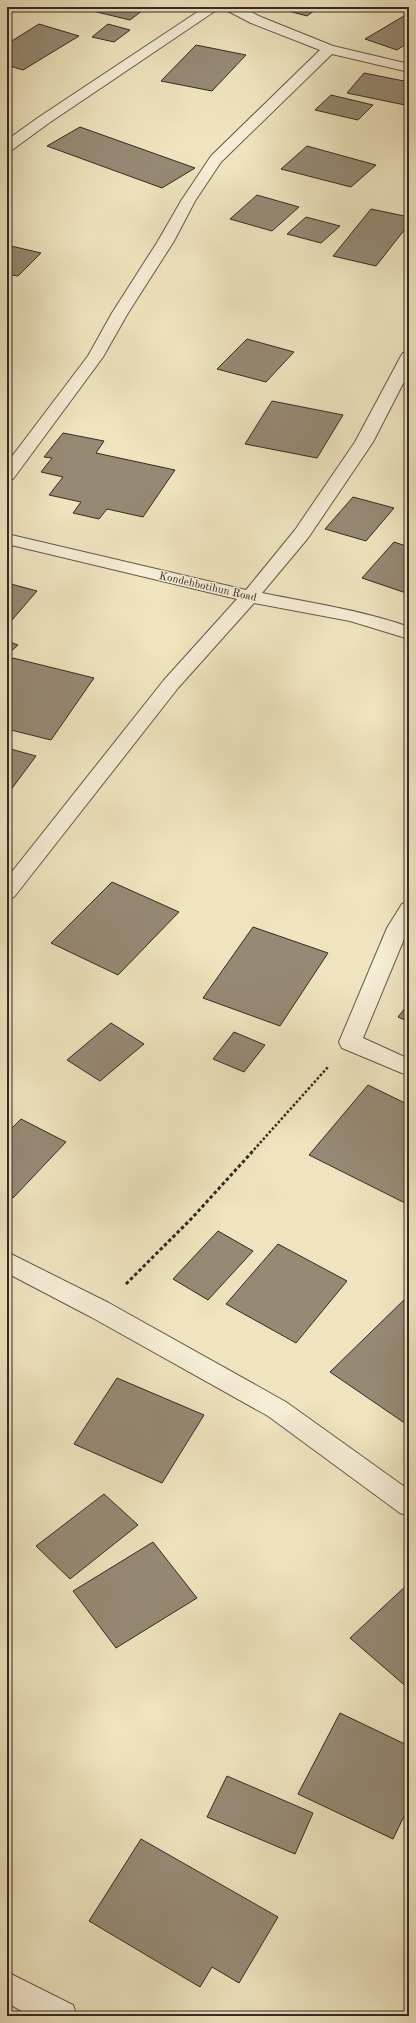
<svg xmlns="http://www.w3.org/2000/svg" width="416" height="2023" font-family="'Old Standard TT',serif">
<rect width="100%" height="100%" fill="#efe4bf"/>
<filter id="stains"><feTurbulence type="fractalNoise" baseFrequency=".005" numOctaves="4"/><feColorMatrix values="0 0 0 0 .2 0 0 0 0 .09 0 0 0 0 .02 0 0 0 .5 -.17"/></filter>
<radialGradient id="worn" r=".72"><stop offset=".6" stop-color="#630" stop-opacity="0"/><stop offset="1" stop-color="#630" stop-opacity=".3"/></radialGradient>
<g fill="#968a75" stroke="#352924">
<polygon points="76,7 147,7 130,20"/>
<polygon points="274,7 319,7 307,16"/>
<polygon points="409,13 409,42 397,50 365,39"/>
<polygon points="39,24 79,36 23,70 7,65 7,44"/>
<polygon points="108,24 130,30 114,42 92,37"/>
<polygon points="196,45 246,55 212,91 161,81"/>
<polygon points="364,73 409,82 409,100 405,105 347,93"/>
<polygon points="331,95 373,105 358,120 315,110"/>
<polygon points="80,127 195,168 162,188 47,146"/>
<polygon points="307,146 376,165 351,187 281,169"/>
<polygon points="257,195 299,207 272,231 230,219"/>
<polygon points="371,209 409,217 409,224 376,266 333,256"/>
<polygon points="306,217 340,226 321,243 287,234"/>
<polygon points="11,246 41,253 18,276 7,274 7,251"/>
<polygon points="247,339 294,352 266,382 217,369"/>
<polygon points="272,401 343,415 317,458 245,444"/>
<polygon points="63,433 104,441 96,453 175,470 143,517 107,509 99,519 73,513 81,502 49,495 63,477 41,472 52,458 44,457"/>
<polygon points="353,497 394,508 366,541 325,529"/>
<polygon points="394,542 409,547 409,594 362,578"/>
<polygon points="7,583 37,591 12,620 7,619"/>
<polygon points="7,641 18,645 7,655"/>
<polygon points="13,658 94,678 51,740 7,729 7,665"/>
<polygon points="7,748 36,756 7,795"/>
<polygon points="112,882 179,912 118,975 51,943"/>
<polygon points="253,927 328,953 280,1026 203,998"/>
<polygon points="409,1003 409,1022 398,1017"/>
<polygon points="111,1023 144,1044 100,1081 67,1060"/>
<polygon points="234,1032 265,1045 244,1072 213,1059"/>
<polygon points="368,1085 409,1105 409,1205 309,1155"/>
<polygon points="21,1119 66,1142 13,1198 7,1194 7,1133"/>
<polygon points="218,1231 253,1251 208,1300 173,1279"/>
<polygon points="278,1244 347,1281 296,1343 226,1304"/>
<polygon points="409,1295 409,1426 330,1372"/>
<polygon points="117,1378 204,1415 162,1483 74,1444"/>
<polygon points="104,1494 138,1525 70,1579 36,1546"/>
<polygon points="153,1542 197,1598 116,1648 73,1591"/>
<polygon points="409,1583 409,1689 350,1638"/>
<polygon points="340,1713 409,1746 409,1806 393,1839 298,1794"/>
<polygon points="227,1776 313,1813 295,1854 207,1817"/>
<polygon points="141,1839 278,1917 239,1983 212,1967 200,1987 89,1921"/>
</g>
<g fill="none" stroke-linecap="round" stroke-linejoin="round">
<g stroke="#64584b" stroke-width="2">
<g id="minor">
<polygon points="205,7 221,7 49,123 12,150 7,151 7,140 39,117"/>
<polygon points="224,7 241,7 261,17 333,46 409,64 409,72 332,54 221,162 195,201 174,241 128,313 103,357 13,479 7,480 7,463 88,356 112,313 158,241 181,201 211,156 320,50 251,23 226,10"/>
<path d="M409 351V372L373 442 308 538 262 593C312 603 361 610 409 627V639L350 621 254 603 178 688 14 897 7 899V878L164 680 237 599 7 544V534L246 590 295 530 355 442 401 356 403 353Z"/>
<polygon points="409,902 409,927 363,1038 409,1059 409,1076 342,1048 339,1042 387,928 402,904"/>
<polygon points="7,1252 109,1303 286,1402 409,1490 409,1516 400,1513 268,1416 91,1317 7,1273"/>
<polygon points="7,1972 73,2005 77,2016 31,2016 7,2003"/>
</g>
</g>
<polyline stroke="#352924" stroke-width="2.5" stroke-dasharray="2.5 2" stroke-linecap="butt" points="251,1153 328,1067"/>
<polyline stroke="#352924" stroke-width="3" stroke-dasharray="3.5 2.5" stroke-linecap="butt" points="126,1284 192,1218 252,1152"/>
<use href="#minor" fill="#f5edd5" fill-rule="evenodd"/>
</g>
<g text-anchor="middle" stroke-width="3" stroke-linejoin="round" paint-order="stroke">
<g font-size="11" fill="#352924" stroke="#f5edd5">
<text transform="translate(208 586) rotate(13)" y="4">Kondehbotihun Road</text>
</g>
</g>
<rect width="416" height="2023" fill="none" stroke="#efe4bf" stroke-width="24"/>
<rect x="8" y="8" width="400" height="2007" fill="none" stroke="#352924" stroke-width="2"/>
<rect x="12" y="12" width="392" height="1999" fill="none" stroke="#352924"/>
<rect width="100%" height="100%" filter="url(#stains)"/>
<rect width="100%" height="100%" fill="url(#worn)"/>
</svg>
